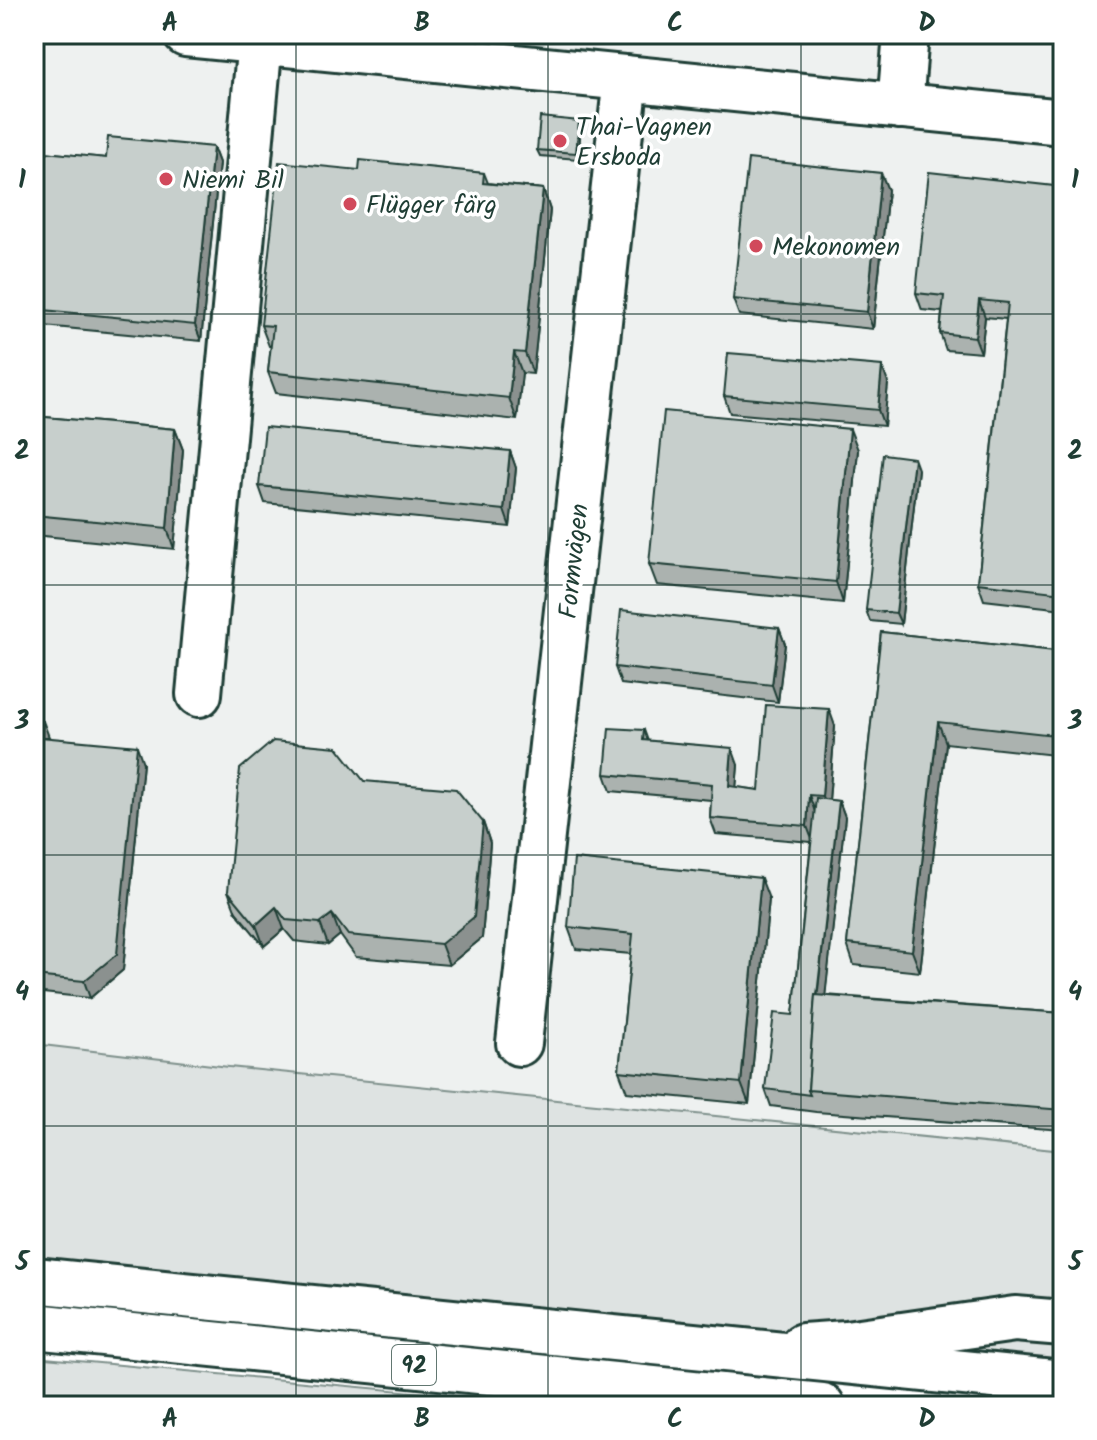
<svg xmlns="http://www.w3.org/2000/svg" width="1097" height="1440" font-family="Kalam,sans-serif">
<rect width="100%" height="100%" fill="#fff"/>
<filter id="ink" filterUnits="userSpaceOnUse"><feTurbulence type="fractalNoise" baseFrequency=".0125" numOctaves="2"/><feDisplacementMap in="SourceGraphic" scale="16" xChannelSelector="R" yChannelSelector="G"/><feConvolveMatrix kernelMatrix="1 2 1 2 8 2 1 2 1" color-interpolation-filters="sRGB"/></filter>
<g filter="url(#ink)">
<polygon fill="#eef1f0" points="34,34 1063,34 1063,1151 229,1067 34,1044"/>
<g fill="#dee3e2" stroke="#7e908b" stroke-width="2">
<polygon points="34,1044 229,1067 1063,1151 1063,1362 34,1257"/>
<polygon points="34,1357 565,1406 34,1406"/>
</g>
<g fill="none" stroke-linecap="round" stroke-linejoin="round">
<g stroke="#1f3d34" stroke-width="50">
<g id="minor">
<polyline points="186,34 1063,122"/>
<polyline points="900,106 906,34"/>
<polyline points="199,694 260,41"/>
<polyline points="519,1043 626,78"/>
<polyline points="803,1346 846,1343 1015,1319 1063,1323"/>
</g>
</g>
<g stroke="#1f3d34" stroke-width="50">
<g id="highway">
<polyline points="34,1280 1063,1383"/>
<polyline points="34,1326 822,1406"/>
</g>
</g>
<use href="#minor" stroke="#fff" stroke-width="44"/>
<use href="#highway" stroke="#fff" stroke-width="44"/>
</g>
<g fill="#abb2af" stroke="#1f3d34" stroke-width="2">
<polygon points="579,121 581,126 578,159 540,156 537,150"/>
<polygon points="213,147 219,163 201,341 34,325 34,151 106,158"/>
<polygon points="359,170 484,173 488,183 543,189 550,210 533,374 522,373 517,420 276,393 268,372 271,346 269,346 261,325"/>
<polygon points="1063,187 1063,609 984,600 978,583 1006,319 985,317 981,353 946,350 940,333 942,312 922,310 916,293"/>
<polygon points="888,190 873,329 739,315 733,299"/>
<polygon points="888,383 884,426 730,413 724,396"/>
<polygon points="34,416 175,429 183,450 174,549 34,535"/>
<polygon points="858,450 843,603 657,585 649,564"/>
<polygon points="510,451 516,468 510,527 265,503 259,486"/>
<polygon points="918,469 901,624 870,621 866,610"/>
<polygon points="779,628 785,644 778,702 621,684 615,667"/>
<polygon points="881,632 1063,652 1063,756 946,743 920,972 854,965 847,944"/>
<polygon points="34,720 49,738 143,763 123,970 90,998 34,992"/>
<polygon points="835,726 829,800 839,801 845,817 825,995 1063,1013 1063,1130 816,1112 771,1106 765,1089 793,1015 811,842 716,834 710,818 711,800 611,791 605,774 644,730 648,741 738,765 736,787 759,790"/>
<polygon points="364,781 483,822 490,843 482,938 449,965 356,957 340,935 328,945 294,941 284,929 264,946 236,912 228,891"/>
<polygon points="769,899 749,1104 627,1092 619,1071 631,954 576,949 568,927"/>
</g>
<g fill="#8b918f" stroke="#1f3d34" stroke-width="2">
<polygon points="579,121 581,126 578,159 576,153"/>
<polygon points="213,147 219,163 201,341 195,325"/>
<polygon points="881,173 888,190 873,329 867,312"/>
<polygon points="543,189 550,210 533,374 525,353"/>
<polygon points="979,300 985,317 981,353 975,337"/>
<polygon points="514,352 522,373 517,420 509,398"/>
<polygon points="882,366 888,383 884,426 878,410"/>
<polygon points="175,429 183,450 174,549 167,528"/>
<polygon points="850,429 858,450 843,603 836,582"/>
<polygon points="510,451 516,468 510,527 504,510"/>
<polygon points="914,458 918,469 901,624 896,613"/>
<polygon points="779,628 785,644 778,702 772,685"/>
<polygon points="829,709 835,726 828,813 822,796"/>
<polygon points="43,721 49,737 41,737"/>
<polygon points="938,722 946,743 920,972 912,951"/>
<polygon points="137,746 143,763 123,970 90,998 84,981"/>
<polygon points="732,748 738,765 735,803 729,786"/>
<polygon points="809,795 815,812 813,842 807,826"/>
<polygon points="839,801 845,817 823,1016 817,999"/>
<polygon points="483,822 490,843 482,938 449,965 441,944"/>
<polygon points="761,878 769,899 749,1104 741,1083"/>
<polygon points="276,907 284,929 264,946 256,925"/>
<polygon points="332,914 340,935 328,945 320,923"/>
</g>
<g fill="#c7cfcc" stroke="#1f3d34" stroke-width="2">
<polygon points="540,117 579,121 576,153 537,150"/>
<polygon points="108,137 213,147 195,325 34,309 34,151 106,158"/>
<polygon points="748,159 881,173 867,312 733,299"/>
<polygon points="360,160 484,173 483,183 543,189 525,353 514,352 509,398 268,372 273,326 261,325 279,162 359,170"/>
<polygon points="929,172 1063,187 1063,593 978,583 1008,303 979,300 975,337 940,333 944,296 916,293"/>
<polygon points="728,353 882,366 878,410 724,396"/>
<polygon points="664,411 850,429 836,582 649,564"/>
<polygon points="34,416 175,429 167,528 34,515"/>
<polygon points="265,427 510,451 504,510 259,486"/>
<polygon points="883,454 914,458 896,613 866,610"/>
<polygon points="621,610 779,628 772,685 615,667"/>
<polygon points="881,632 1063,652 1063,736 938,722 912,951 847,944"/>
<polygon points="766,705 829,709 822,796 809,795 807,826 710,818 712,784 605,774 609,728 644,730 643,740 732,748 729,786 759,790"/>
<polygon points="34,720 43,721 41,737 137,746 117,954 84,981 34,976"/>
<polygon points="273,741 337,747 364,781 456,789 483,822 474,917 441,944 348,935 332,914 320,923 286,920 276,907 256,925 228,891 240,769"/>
<polygon points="816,798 839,801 817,995 815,995 808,1090 810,1095 765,1089 774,1013 793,1015"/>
<polygon points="574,859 761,878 741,1083 619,1071 633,934 568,927"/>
<polygon points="815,995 1063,1013 1063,1110 808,1090"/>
</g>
</g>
<path fill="none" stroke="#1f3d34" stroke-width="2" stroke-opacity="0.55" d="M296 34V1406M548 34V1406M801 34V1406M34 314H1063M34 585H1063M34 855H1063M34 1126H1063"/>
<g fill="#d1495b" stroke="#fff" stroke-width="3">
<circle cx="560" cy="141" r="8"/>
<circle cx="166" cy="179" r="8"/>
<circle cx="350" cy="204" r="8"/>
<circle cx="756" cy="246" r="8"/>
</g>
<g text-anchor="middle" stroke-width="7" stroke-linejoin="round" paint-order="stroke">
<rect fill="#fff" stroke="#627771" stroke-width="2" x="392" y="1345" width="44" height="40" rx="6"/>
<g font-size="24" font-weight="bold" fill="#1f3d34">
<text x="414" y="1373">92</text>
</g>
<g font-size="26" fill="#1f3d34" stroke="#fff" text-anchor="start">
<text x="576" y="135">Thai-Vagnen<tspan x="576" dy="30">Ersboda</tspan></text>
<text x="182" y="188">Niemi Bil</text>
<text x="366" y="213">Flügger färg</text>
<text x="772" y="255">Mekonomen</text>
</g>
<g font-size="26" fill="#1f3d34" stroke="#fff">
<text transform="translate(573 561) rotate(-84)" y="9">Formvägen</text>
</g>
</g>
<rect width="1097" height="1440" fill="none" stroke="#fff" stroke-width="88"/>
<rect x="44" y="44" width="1009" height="1352" fill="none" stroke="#1f3d34" stroke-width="3"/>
<g font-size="26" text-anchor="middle" font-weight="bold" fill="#1f3d34">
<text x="170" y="31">A</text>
<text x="422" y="31">B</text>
<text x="675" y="31">C</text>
<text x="927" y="31">D</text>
<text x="22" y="188">1</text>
<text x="1075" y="188">1</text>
<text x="22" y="459">2</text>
<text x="1075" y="459">2</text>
<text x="22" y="729">3</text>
<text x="1075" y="729">3</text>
<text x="22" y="1000">4</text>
<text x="1075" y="1000">4</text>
<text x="22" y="1270">5</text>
<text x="1075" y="1270">5</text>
<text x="170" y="1427">A</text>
<text x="422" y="1427">B</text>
<text x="675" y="1427">C</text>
<text x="927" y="1427">D</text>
</g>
</svg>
